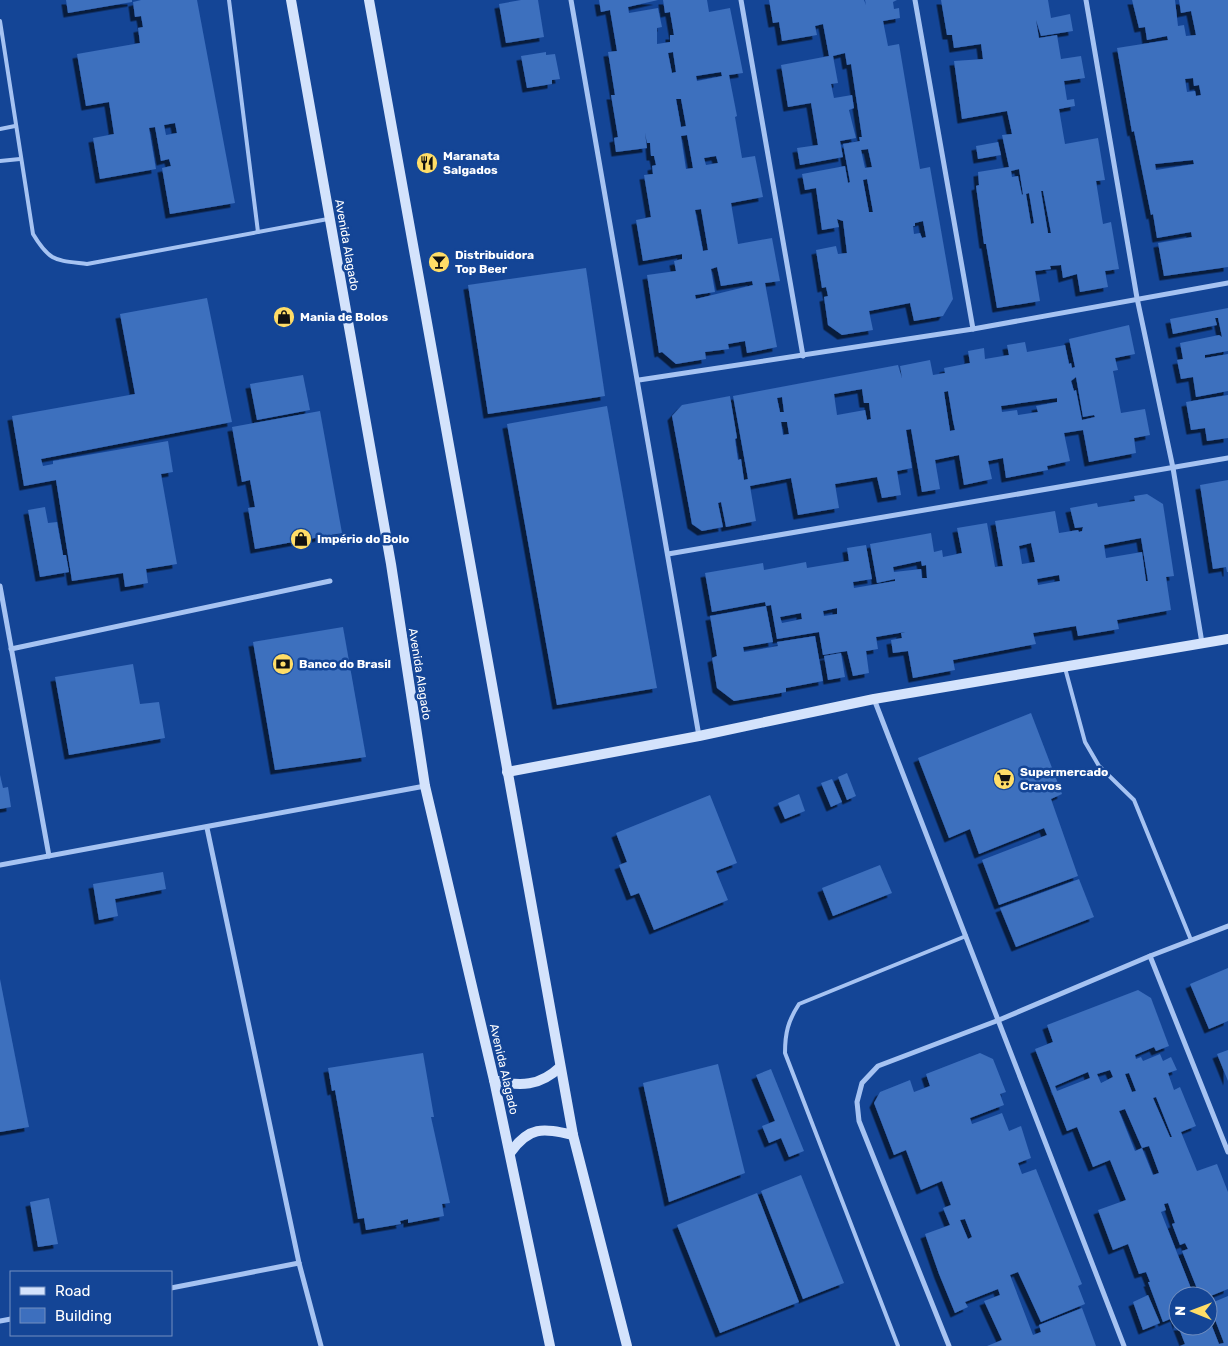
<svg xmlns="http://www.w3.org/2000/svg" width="1228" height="1346" font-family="Rubik,sans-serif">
<defs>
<filter id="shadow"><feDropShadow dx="-4.5" dy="4.5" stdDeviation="0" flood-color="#0009"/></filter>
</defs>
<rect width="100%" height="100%" fill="#144596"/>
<g fill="#3d6fbe" fill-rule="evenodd" filter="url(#shadow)">
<polygon points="66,0 132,0 132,2 68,13"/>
<path d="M141 0H197L235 203 170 214 162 168 171 166 169 159 161 161 155 127 149 128 156 169 100 179 93 138 114 134 109 102 86 106 77 54 140 43 138 28 143 27 141 16 135 17 133 2ZM175 123 177 133 166 135 164 125Z"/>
<polygon points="521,0 538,0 544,37 506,43 499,4"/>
<path d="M599 0H658L628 7 629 13 658 8 662 27 657 28V44L670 42V35H674L670 12 665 13 663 0H707L709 12 730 8 743 73 729 75 737 116 735 117 742 158 755 156 763 197 731 203 738 244 772 238 780 281 765 283 777 347 747 353 745 341 728 344 729 349 705 352 706 359 676 364 662 352 659 353 647 275 676 271 674 261 682 259V254L643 261 636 220 651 217 644 175 653 174 652 166 656 165 654 156H651L650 143H647L645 133 647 148 616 152 614 138 618 137 611 95H615L608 52 617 51 610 10 601 12ZM673 52 676 72 672 73 668 53ZM721 72 722 76 697 81 696 76ZM676 99H681L686 126 681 127ZM687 135 693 168 686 169 681 136ZM716 156 718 163 706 165 704 158ZM701 209 708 250 703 251 695 210ZM717 267 721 286 752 281 753 285 696 299 695 295 715 292 711 269Z"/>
<path d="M769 0H864L866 5 865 0H897L893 2 894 9 899 8 900 18 883 21 888 46 899 44 920 169 930 167 953 299 943 316 914 321 910 303 869 311 873 330 842 335 828 325 824 297 828 296 826 287 822 288 816 250 836 246 838 254 847 253 843 221 837 219 839 227 822 230 816 188 805 190 802 174 845 166 848 183 850 182 843 144 860 141 859 137H862L851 64 847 65 845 53 833 56 838 83 831 84 834 98 852 95 854 108 849 110 856 138 840 141 843 157 800 165 797 148 818 145 811 103 788 107 781 65 829 56 823 24 815 26 817 35 782 41 779 22 773 23ZM868 149 872 167 865 168 861 150ZM867 179 873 212H869L863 180ZM923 221 926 237 922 238 920 233 914 234 913 226H915V223Z"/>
<path d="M941 0H1048L1051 18 1070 14 1073 31 1041 36 1036 20 1039 38 1057 35 1061 59 1081 56 1085 78 1064 81 1067 100 1074 99 1075 106 1059 109 1065 144 1098 138 1105 180 1096 181 1103 224 1111 222 1119 269 1105 271 1108 287 1080 292 1077 274 1063 278 1061 265 1050 266 1051 269 1035 271 1040 301 997 308 986 244H984L976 186 979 185 978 172 1009 167 1002 135 1012 134 1007 111 962 119 954 61 983 59 981 44 954 48 952 35H947ZM1019 169 1023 194 1022 195 1018 176 1012 177 1011 171ZM1041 191H1043L1051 233H1048ZM1029 193 1034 223 1031 224 1026 194Z"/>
<path d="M1132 0H1175L1178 26 1184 25 1186 36 1196 35 1191 11 1181 13 1179 0H1228V267L1164 276 1158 243 1192 237 1191 232 1157 238 1153 214 1151 215 1134 131 1132 132 1117 48 1168 40 1167 36 1147 40 1145 27 1139 28ZM1193 78 1194 86 1199 85 1201 95 1196 96 1195 91 1187 92 1185 79ZM1193 160 1194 164 1156 170 1155 164Z"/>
<polygon points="546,52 546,55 555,54 560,79 552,80 552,84 527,88 521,56"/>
<polygon points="998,142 1001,155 978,159 976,146"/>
<polygon points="586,268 605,396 488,414 468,285"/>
<polygon points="207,298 232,422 41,459 43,466 53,464 53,461 168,441 173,472 161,474 177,564 146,569 148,583 125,587 123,573 72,581 56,480 24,486 12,416 135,394 120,314"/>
<polygon points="1228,308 1228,351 1205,355 1205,358 1228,354 1228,391 1196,397 1193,377 1181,379 1177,360 1183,359 1180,343 1219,335 1222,337 1218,318 1215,318 1217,325 1173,334 1170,319"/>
<path d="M1129 325 1135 354 1115 358 1118 370 1113 371 1121 413 1145 409 1150 435 1134 438 1136 453 1089 462 1083 430 1064 433 1070 461 1047 466 1048 470 1006 478 1003 458 988 461 992 479 964 485 959 455 935 460 940 489 922 492 911 429 906 430 912 468 897 471 901 495 882 498 877 477 835 484 839 508 798 515 791 478 750 486 756 521 726 527 721 502 718 503 723 527 702 531 692 524 672 416 682 405 730 396 737 438 735 439 738 460 741 459 744 480 748 479 733 396 898 365 902 378 900 366 930 360 933 375 945 373 944 368 970 363 968 351 984 348 985 359 1009 355 1007 345 1025 342 1027 352 1065 345 1069 364 1071 363 1072 368 1075 367 1069 339ZM1076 377 1083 417 1094 415 1095 417 1082 420 1076 390 1074 391 1071 381ZM862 389 864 403H869L871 419 867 420 865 410 837 415 834 394ZM948 391 953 421 955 430 950 431 944 392ZM782 397 784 412H780L777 398ZM1057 398V402L1036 406 1038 412 1018 415 1017 410 1002 412 1001 406ZM781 422H787L789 434 783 435Z"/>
<polygon points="303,375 310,410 257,420 250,384"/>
<polygon points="1228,395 1228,438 1207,441 1205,428 1191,430 1186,402"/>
<polygon points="607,406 657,688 557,705 507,424"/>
<polygon points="320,411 342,533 255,549 248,508 255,507 250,480 242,482 232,427"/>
<polygon points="1228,480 1228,572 1227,572 1226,567 1213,569 1200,485"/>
<path d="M1147 494 1163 504 1174 576 1166 577 1171 610 1117 620 1119 629 1078 636 1076 626 1033 633 1036 644 953 660 955 670 913 678 908 651 893 653 891 640 902 638 901 633 905 632 876 637 878 649 866 651 869 673 853 676 847 651 823 655 819 632 777 639 771 605 766 606 773 642 743 647 744 652 778 646 777 642 815 636 823 681 786 688V692L734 701 717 688 712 658 717 656 710 616 766 606 765 602 712 612 705 573 763 563 764 570 806 562 807 568 849 561 847 548 866 545 872 579 853 582 854 588 895 581V579L877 583 870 544 931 533 934 552 942 550 943 557 962 553 957 528 987 523 995 567 1003 566 995 521 1055 511 1059 533 1078 530 1079 532 1082 531 1083 527 1075 528 1070 508 1097 503 1098 507 1135 501 1134 496ZM1141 538 1148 581H1146L1142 552 1106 558 1104 545ZM1031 543 1035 562 1022 564 1019 546ZM921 561 922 566 926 565 927 578H922L921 569 894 572 893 567ZM1059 575 1060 581 1038 585 1037 579ZM837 608V614L824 616 823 611ZM801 613 802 619 782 623 780 617Z"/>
<polygon points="45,507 48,523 57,522 63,555 66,555 69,572 40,577 28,510"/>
<polygon points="343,627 366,757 275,770 253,642"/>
<polygon points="841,653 845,677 828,680 824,656"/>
<polygon points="133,664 140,704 159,702 165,738 69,755 55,677"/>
<polygon points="1031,713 1062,794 1051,799 1078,876 999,905 982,860 1047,835 1044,828 979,854 970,829 949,838 918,758"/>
<polygon points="847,773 856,796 847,800 838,777"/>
<polygon points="0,775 3,788 8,787 11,807 0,809"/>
<polygon points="832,779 842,802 831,807 821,783"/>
<polygon points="799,794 805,811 785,819 778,803"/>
<polygon points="710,795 737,863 716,871 728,900 654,930 639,893 631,896 619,865 627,862 616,833"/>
<polygon points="880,865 892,893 833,916 822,888"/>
<polygon points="163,872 166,889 115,899 118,916 99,920 93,884"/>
<polygon points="1079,879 1094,917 1016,947 1000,908"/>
<polygon points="1228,968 1228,1021 1209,1029 1190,984"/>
<polygon points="0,979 29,1127 0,1132"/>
<path d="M1138 990 1151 998 1169 1046 1156 1051 1154 1047 1135 1055 1136 1059 1141 1057 1143 1061 1160 1054 1163 1061 1171 1057 1177 1070 1168 1073 1174 1090 1180 1087 1196 1126 1181 1132 1197 1171 1217 1164 1228 1192V1289L1208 1297 1200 1296 1182 1251 1188 1249 1185 1243 1180 1245 1172 1224 1175 1223 1168 1203 1164 1204 1166 1210 1161 1212 1194 1296H1178V1326L1175 1317 1163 1322 1148 1282H1150L1146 1272 1139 1274 1128 1244 1113 1250 1098 1210 1126 1200 1110 1160 1093 1167 1077 1127 1067 1131 1035 1049 1053 1042 1047 1025ZM1110 1070 1113 1077 1101 1083 1097 1074ZM1088 1072 1090 1078 1057 1091 1055 1086ZM1129 1073 1136 1091 1132 1092 1125 1074ZM1156 1097 1172 1137H1170L1153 1098ZM1125 1109 1142 1148 1149 1146 1159 1173 1153 1175 1142 1148 1135 1151 1119 1111Z"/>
<polygon points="1228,1050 1228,1081 1217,1054"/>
<polygon points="423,1053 434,1117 431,1117 450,1203 442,1204 444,1216 408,1223 408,1219 400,1221 401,1224 366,1230 364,1218 358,1219 335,1090 332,1091 328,1068"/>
<path d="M980 1053 993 1059 1006 1092 1000 1094 1004 1105 970 1118 972 1124 1002 1113 1009 1131 1021 1126 1031 1158 1018 1163 1022 1174 1036 1169 1082 1284 1078 1286 1085 1304 1041 1322 1018 1272 1010 1275 1033 1335 1041 1332 1039 1325 1082 1308 1096 1346H987L1002 1340 984 1301 1000 1295 998 1289 965 1302 968 1307 955 1313 939 1274 925 1234 950 1225 943 1208 951 1205 942 1181 921 1190 906 1150 894 1155 874 1103 880 1092 910 1080 914 1092 930 1086 926 1074ZM965 1219 972 1237 968 1239 960 1220Z"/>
<polygon points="718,1064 745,1173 669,1202 643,1083"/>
<polygon points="771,1069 804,1151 789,1157 781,1138 769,1143 762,1126 775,1121 756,1075"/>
<polygon points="801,1175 844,1283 803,1299 761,1191"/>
<polygon points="757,1193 799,1302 720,1333 677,1225"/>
<polygon points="49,1198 58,1244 38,1247 30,1202"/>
<polygon points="1148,1295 1160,1323 1143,1330 1133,1302"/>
<polygon points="1228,1296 1228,1346 1180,1346 1185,1344 1178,1326 1208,1326 1208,1316 1219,1344 1224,1343 1209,1304"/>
</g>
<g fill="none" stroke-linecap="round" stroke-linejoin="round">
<g stroke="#a6c3f2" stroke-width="4">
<polyline points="229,0 258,232"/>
<path d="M0 21 33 234C50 262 55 260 87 264L328 219"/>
<polyline points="0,129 15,126"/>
<polyline points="0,161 20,159"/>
<polyline points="1065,668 1085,742 1099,766 1134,800 1191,940"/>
<path d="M898 1346 785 1053C785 1033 788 1021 799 1004L966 936"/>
</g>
<g stroke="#a6c3f2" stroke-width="5">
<polyline points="571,0 699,736"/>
<polyline points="741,0 803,356"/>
<polyline points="915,0 973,329"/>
<polyline points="1086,0 1137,298 1173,468 1202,643"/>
<polyline points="639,380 973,329 1228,283"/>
<polyline points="668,554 1228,458"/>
<polyline points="0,586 49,856"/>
<polyline points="11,649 330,581"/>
<polyline points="874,699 1124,1346"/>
<polyline points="207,828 299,1263 321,1346"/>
<polyline points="0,865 425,786"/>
<polyline points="1150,956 1228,1152"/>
<polyline points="171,1288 299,1263"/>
<polyline points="0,1321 11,1319"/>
<polyline points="949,1346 859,1121 857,1102 862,1083 878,1066 999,1020 1150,956 1228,926"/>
</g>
<g stroke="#d4e3fc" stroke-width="10">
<polyline points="291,0 391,564 425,786 494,1080 550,1346"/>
<polyline points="369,0 573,1135 627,1346"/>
<polyline points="507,772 699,736 874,699 1228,639"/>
<path d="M494 1080C520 1087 540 1086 560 1067"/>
<path d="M510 1153C529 1126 542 1128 573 1135"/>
</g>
</g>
<defs>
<g id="restaurant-disc" transform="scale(1.125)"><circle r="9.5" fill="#ffdd67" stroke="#144596"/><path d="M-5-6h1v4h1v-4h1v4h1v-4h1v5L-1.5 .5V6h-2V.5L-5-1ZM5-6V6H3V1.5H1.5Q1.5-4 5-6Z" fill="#111"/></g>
<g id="bar-disc" transform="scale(1.125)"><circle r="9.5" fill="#ffdd67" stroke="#144596"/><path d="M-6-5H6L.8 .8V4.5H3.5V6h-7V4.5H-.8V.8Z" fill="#111"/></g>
<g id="shop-disc" transform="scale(1.125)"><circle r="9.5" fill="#ffdd67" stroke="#144596"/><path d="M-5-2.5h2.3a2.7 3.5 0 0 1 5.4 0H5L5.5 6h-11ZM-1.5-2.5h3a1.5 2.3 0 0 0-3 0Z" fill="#111"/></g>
<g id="bank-disc" transform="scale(1.125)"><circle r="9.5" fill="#ffdd67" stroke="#144596"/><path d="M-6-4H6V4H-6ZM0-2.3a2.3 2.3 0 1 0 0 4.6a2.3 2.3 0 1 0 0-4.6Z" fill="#111"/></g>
<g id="supermarket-disc" transform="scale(1.125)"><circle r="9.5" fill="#ffdd67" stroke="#144596"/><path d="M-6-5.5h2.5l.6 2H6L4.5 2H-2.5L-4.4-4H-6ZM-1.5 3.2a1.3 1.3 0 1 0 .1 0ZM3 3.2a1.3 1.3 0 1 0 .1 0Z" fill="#111"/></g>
</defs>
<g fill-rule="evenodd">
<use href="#restaurant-disc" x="427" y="163"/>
<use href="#bar-disc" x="439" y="262"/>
<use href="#shop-disc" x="284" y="317"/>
<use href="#shop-disc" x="301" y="539"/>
<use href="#bank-disc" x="283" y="664"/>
<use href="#supermarket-disc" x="1004" y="779"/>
</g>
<g text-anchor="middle" stroke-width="5" stroke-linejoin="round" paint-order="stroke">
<g font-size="12" font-weight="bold" fill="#fff" stroke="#144596" text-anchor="start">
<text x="443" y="160">Maranata<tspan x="443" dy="14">Salgados</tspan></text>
<text x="455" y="259">Distribuidora<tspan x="455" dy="14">Top Beer</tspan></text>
<text x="300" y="321">Mania de Bolos</text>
<text x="317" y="543">Império do Bolo</text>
<text x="299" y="668">Banco do Brasil</text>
<text x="1020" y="776">Supermercado<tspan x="1020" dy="14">Cravos</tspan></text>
</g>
<g font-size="12" fill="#fff" stroke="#144596">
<text transform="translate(347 245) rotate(80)" y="4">Avenida Alagado</text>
<text transform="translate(420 674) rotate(81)" y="4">Avenida Alagado</text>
<text transform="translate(504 1069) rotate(77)" y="4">Avenida Alagado</text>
</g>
</g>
<rect x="10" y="1271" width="162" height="65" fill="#144596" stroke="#728fc0"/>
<rect x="20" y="1287" width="25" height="8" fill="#d4e3fc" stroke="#728fc0"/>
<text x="55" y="1296" font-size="15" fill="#ffffff">Road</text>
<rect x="20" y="1308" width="25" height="15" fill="#3d6fbe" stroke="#728fc0"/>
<text x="55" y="1321" font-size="15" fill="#ffffff">Building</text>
<g transform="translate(1193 1311) rotate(271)"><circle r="24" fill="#144596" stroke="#728fc0"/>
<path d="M0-4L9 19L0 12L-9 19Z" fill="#ffdd67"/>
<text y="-8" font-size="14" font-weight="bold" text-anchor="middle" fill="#ffffff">N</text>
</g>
</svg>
